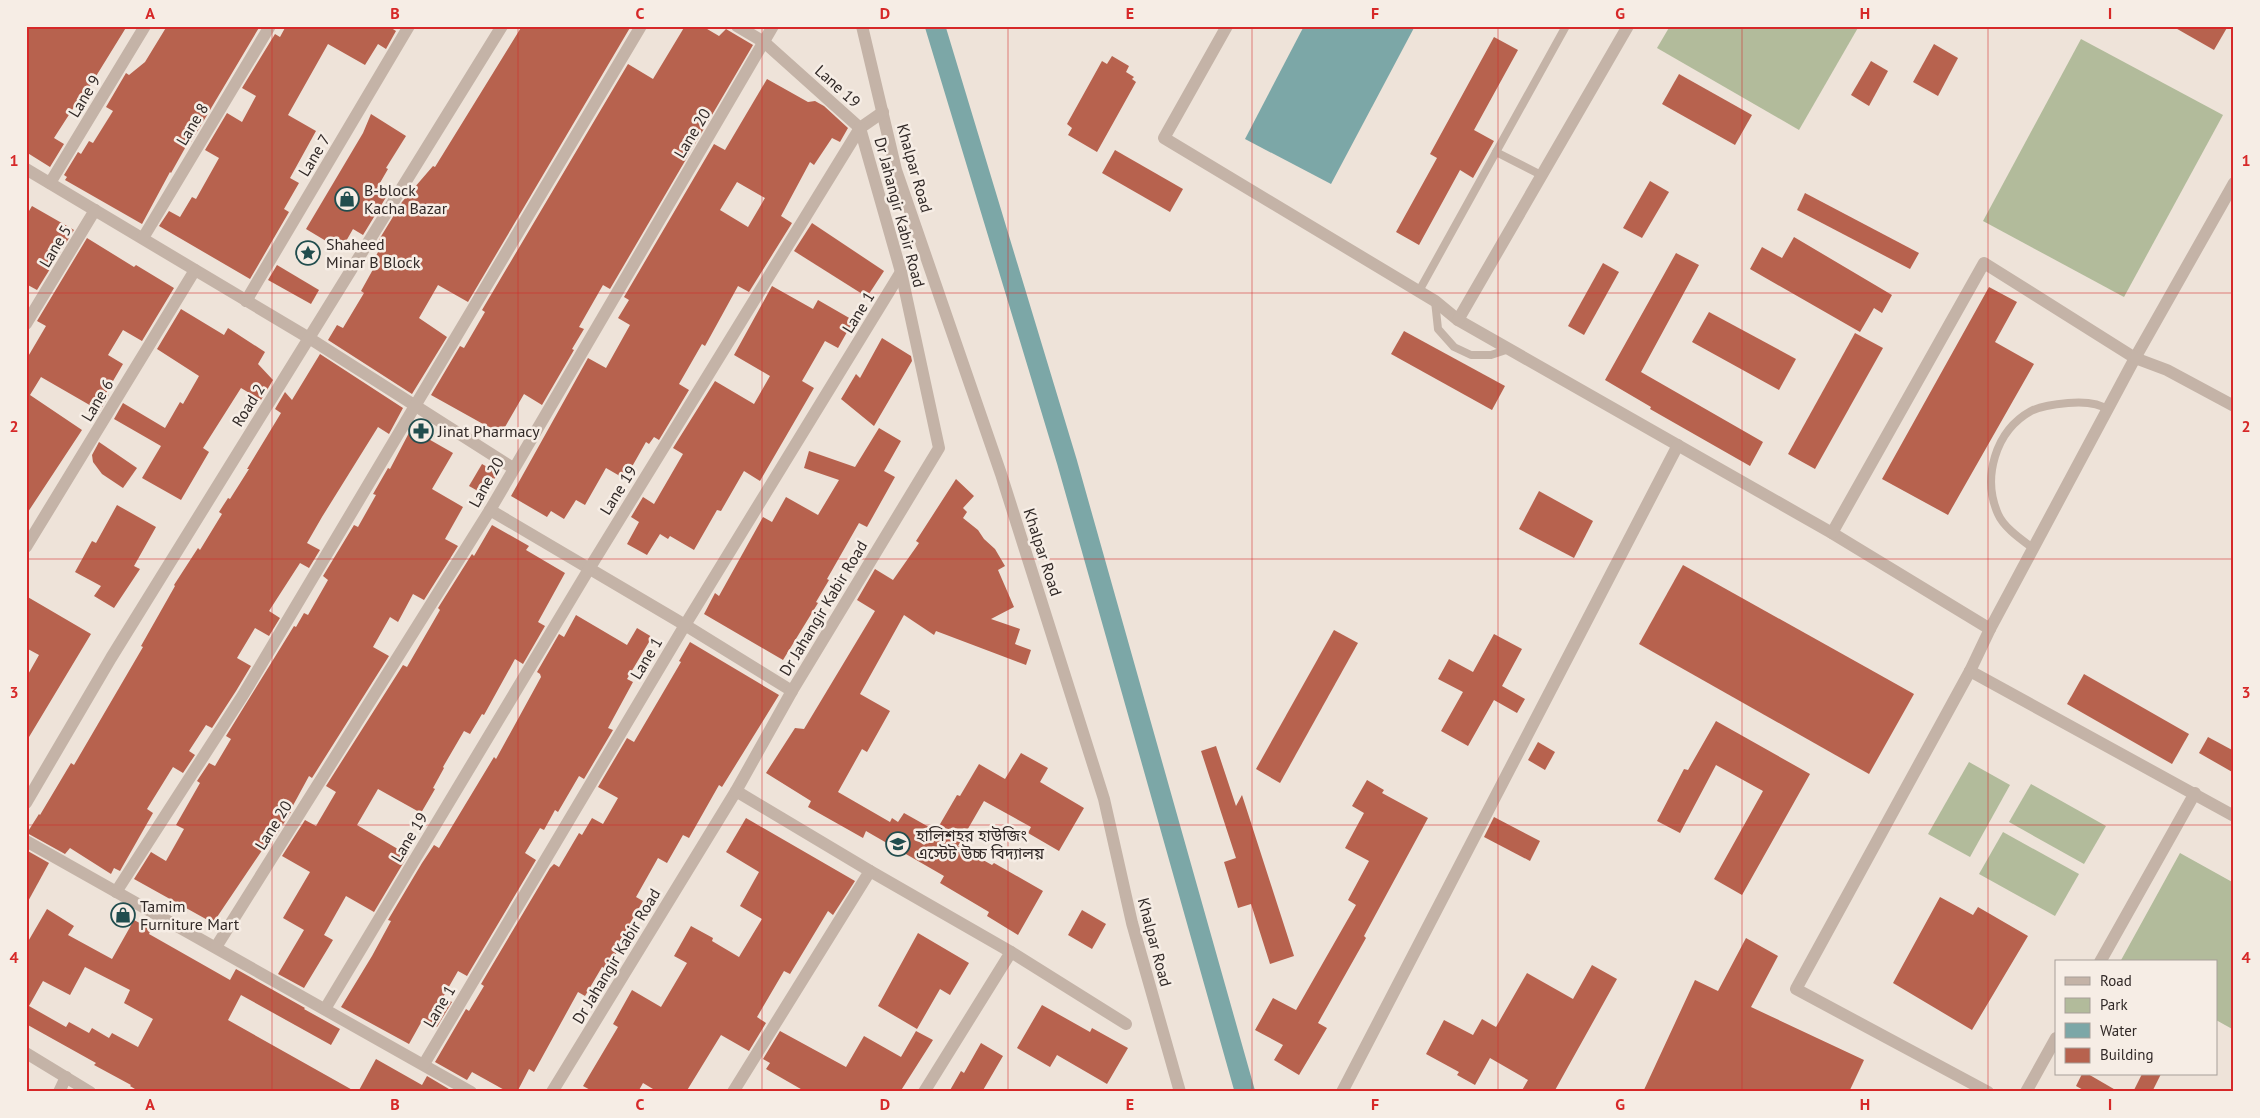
<svg xmlns="http://www.w3.org/2000/svg" width="2260" height="1118" font-family="'PT Sans','Noto Sans Bengali',sans-serif">
<rect width="100%" height="100%" fill="#eee3d9"/>
<g fill="#b2bb9b">
<polygon points="1670,26 1859,26 1799,130 1657,48"/>
<polygon points="2081,39 2223,115 2124,297 1983,221"/>
<polygon points="1969,762 2010,785 1970,857 1928,834"/>
<polygon points="2031,784 2106,826 2084,864 2009,822"/>
<polygon points="2003,832 2079,874 2055,916 1979,874"/>
<polygon points="2180,853 2234,883 2234,1030 2216,1020 2216,962 2120,962"/>
</g>
<polygon fill="#7ca7a7" points="1304,26 1415,26 1331,184 1245,139"/>
<g fill="none" stroke-linecap="round" stroke-linejoin="round">
<polyline stroke="#7ca7a7" stroke-width="20" points="935,26 1067,462 1245,1092"/>
</g>
<g fill="#b7624e" fill-rule="evenodd">
<polygon points="26,26 127,26 85,94 83,93 54,138 64,144 50,167 26,152"/>
<polygon points="167,26 260,26 191,142 189,141 171,173 170,172 142,224 65,180 67,177 64,175 78,152 81,154 89,141 93,143 113,111 106,107 126,73 129,75 145,62"/>
<polygon points="286,26 388,26 396,31 386,49 378,44 365,65 328,44 288,115 316,131 290,178 299,183 284,209 289,212 250,279 159,226 169,211 180,217 192,197 196,199 219,158 205,150 227,113 242,122 256,96 242,88 275,34 280,37"/>
<polygon points="522,26 631,26 468,302 438,285 419,318 447,337 412,394 328,340 337,325 343,328 364,293 361,291 376,264 373,262 381,246 377,243 402,202 433,166 435,167"/>
<polygon points="685,26 702,26 719,36 726,29 753,45 610,289 603,285 579,327 584,329 572,349 574,350 542,405 524,394 501,434 431,395 460,346 464,348 485,312 482,310 628,64 653,79"/>
<polygon points="2172,26 2228,26 2214,50"/>
<polygon points="1494,37 1518,50 1474,130 1494,141 1473,178 1460,170 1419,245 1396,232 1437,158 1430,154"/>
<polygon points="1934,44 1958,58 1938,96 1913,82"/>
<polygon points="1112,56 1129,66 1126,72 1134,77 1132,79 1136,82 1097,152 1068,135 1072,128 1067,124 1102,61 1107,64"/>
<polygon points="1871,61 1888,71 1869,106 1851,95"/>
<polygon points="1679,74 1752,115 1735,145 1662,104"/>
<path d="M767 79 808 102 815 101 824 106 848 128 840 142 832 138 814 165 810 162 781 216 792 223 749 292 738 286 705 346 702 344 679 384 689 390 659 440 654 437 649 444 646 442 625 479 606 468 585 505 576 500 564 519 551 511 547 517 511 496 588 358 606 368 630 325 618 318 629 300 624 297 714 144 725 150ZM737 182 765 198 748 227 720 210Z"/>
<polygon points="371,114 406,136 386,168 388,169 377,188 388,194 363,235 353,229 341,250 306,229 363,133"/>
<polygon points="1115,150 1183,189 1170,212 1102,173"/>
<polygon points="1650,181 1669,192 1642,238 1623,228"/>
<polygon points="1805,193 1919,253 1910,269 1797,210"/>
<polygon points="32,206 74,230 37,290 26,284 26,216"/>
<polygon points="812,223 884,271 867,297 794,251"/>
<polygon points="1794,237 1892,295 1882,313 1874,308 1860,332 1750,269 1762,247 1782,258"/>
<polygon points="87,238 134,267 136,265 174,288 142,341 123,330 108,355 123,364 106,393 109,395 100,411 41,377 30,395 82,430 26,515 26,360 46,326 37,321"/>
<polygon points="1676,253 1699,265 1641,372 1763,442 1750,466 1650,409 1651,407 1605,380"/>
<polygon points="1603,263 1619,272 1584,335 1568,326"/>
<polygon points="277,265 319,290 311,304 268,280"/>
<polygon points="772,286 813,309 818,300 851,319 851,325 838,348 825,341 802,381 814,388 760,481 744,471 721,511 717,510 694,550 670,536 668,539 660,534 647,555 627,544 639,522 631,517 643,497 654,504 683,454 673,448 715,381 754,404 770,376 734,355"/>
<polygon points="1989,287 2017,302 1995,342 2034,364 1948,515 1882,479"/>
<polygon points="181,309 224,335 228,328 265,352 258,364 273,380 261,400 241,388 203,448 209,452 181,500 142,478 161,446 114,419 123,403 165,428 180,402 183,404 199,376 157,349"/>
<polygon points="1709,312 1796,359 1779,390 1692,342"/>
<polygon points="1404,331 1505,386 1492,410 1391,354"/>
<polygon points="1855,333 1883,348 1815,469 1788,454"/>
<polygon points="882,338 911,356 912,361 874,426 841,399 856,374 860,378"/>
<polygon points="320,354 403,408 389,434 378,427 322,517 307,543 320,550 309,568 300,563 269,611 280,618 269,636 255,628 237,658 251,666 236,691 212,728 206,725 189,751 195,755 183,773 173,767 147,809 153,813 120,871 114,868 111,874 70,848 65,854 27,833 39,814 40,815 71,763 74,765 143,647 141,646 175,586 174,585 198,548 200,550 222,514 219,512 228,498 230,499 249,469 247,469 281,413 275,409 285,392 292,400"/>
<polygon points="879,428 901,441 884,471 895,477 867,527 859,523 827,579 829,580 816,602 818,603 783,660 704,614 715,593 719,596 763,517 772,522 786,497 818,515 839,480 804,468 809,451 855,467"/>
<polygon points="411,429 453,453 432,489 463,507 445,539 458,546 424,600 413,594 398,622 390,617 373,647 389,656 312,778 309,776 290,811 291,812 268,848 265,846 213,923 134,879 151,852 166,861 184,829 176,825 200,783 197,781 209,763 215,766 231,739 226,736 294,626 296,627 304,613 308,615 328,580 323,576 354,525 358,527 376,495 373,494 388,468 390,469"/>
<polygon points="99,442 137,468 123,488 102,474 93,462 92,455"/>
<polygon points="482,464 498,473 485,495 469,486"/>
<polygon points="956,479 974,496 963,508 967,512 963,518 978,530 984,539 995,549 1005,566 998,570 1014,607 991,619 1020,629 1015,644 1031,650 1026,665 936,631 934,635 904,615 860,694 890,711 867,752 862,749 838,792 890,822 892,818 898,822 904,813 936,831 957,795 960,796 979,764 1005,779 1021,753 1048,768 1040,782 1084,808 1059,851 1028,833 1031,827 984,801 958,846 992,865 994,863 1043,891 1018,935 987,916 989,912 940,883 944,876 866,831 863,838 808,807 811,801 766,773 795,728 804,729 875,611 857,600 875,569 893,580 919,543 916,541"/>
<polygon points="1539,491 1593,521 1574,558 1519,529"/>
<polygon points="117,505 156,527 134,566 140,569 114,608 94,596 101,586 75,572 92,541 96,543"/>
<polygon points="492,525 529,546 526,550 565,573 538,622 545,626 523,664 515,659 484,715 482,714 470,734 464,731 443,767 444,768 433,788 435,789 421,813 378,789 357,825 408,855 374,912 346,896 324,935 333,940 304,988 278,974 304,930 283,918 310,872 282,856 305,820 316,826 336,792 326,786 403,665 407,667 440,610 438,608 472,554 474,556"/>
<polygon points="1683,565 1914,694 1869,774 1639,644"/>
<polygon points="26,596 91,634 26,742 26,678 39,655 26,648"/>
<polygon points="576,615 627,645 637,628 652,637 627,679 633,682 608,728 613,730 584,779 579,776 558,812 555,810 544,830 540,828 525,853 536,860 467,976 458,971 443,997 452,1002 437,1027 423,1019 409,1044 341,1007 372,956 391,921 388,920 422,863 434,845 439,848 494,757 496,759 541,677 540,674 537,672 559,634 564,637"/>
<polygon points="1334,630 1358,643 1280,783 1256,769"/>
<polygon points="1494,634 1522,649 1502,686 1525,699 1517,713 1494,700 1468,746 1441,731 1463,692 1438,679 1449,659 1473,672"/>
<polygon points="690,642 779,695 722,787 719,785 689,838 683,835 667,863 658,858 636,897 643,901 615,949 618,950 607,969 602,967 585,996 578,992 534,1072 529,1069 517,1092 508,1092 472,1072 467,1080 435,1062 466,1009 469,1011 484,986 481,984 550,868 554,864 559,867 579,833 582,835 592,818 603,824 618,798 598,787 627,738 634,742 681,662 679,661"/>
<polygon points="2084,674 2189,734 2172,764 2067,704"/>
<polygon points="1716,721 1810,774 1742,895 1714,879 1763,791 1716,765 1680,833 1657,821 1684,769 1688,770"/>
<polygon points="2208,737 2234,751 2234,773 2199,753"/>
<polygon points="1538,742 1555,752 1545,770 1528,760"/>
<polygon points="1216,746 1236,806 1242,795 1294,956 1270,964 1251,904 1238,908 1224,862 1236,858 1201,751"/>
<polygon points="1367,780 1384,790 1382,793 1428,818 1364,936 1366,938 1318,1023 1327,1028 1299,1075 1274,1060 1283,1045 1255,1030 1273,998 1296,1010 1356,905 1348,900 1369,861 1345,848 1364,813 1352,806"/>
<polygon points="1494,817 1540,841 1530,861 1484,837"/>
<polygon points="746,818 855,881 833,915 828,911 790,974 784,971 757,1017 766,1023 749,1051 721,1035 686,1092 658,1092 643,1083 638,1092 594,1092 583,1086 618,1027 613,1024 632,990 661,1007 687,963 674,956 691,926 713,938 712,941 739,957 762,919 740,906 759,872 726,852"/>
<polygon points="26,850 49,863 26,905"/>
<polygon points="1940,897 1973,915 1978,907 2028,936 1972,1030 1893,983"/>
<path d="M47 909 74 926 68 935 112 959 134 920 151 929 149 934 230 980 236 969 305 1008 304 1009 340 1029 331 1045 241 995 228 1020 356 1092H140L130 1086 131 1085 94 1065 96 1063 26 1024V945ZM85 967 130 990 124 1003 153 1019 138 1047 112 1033 109 1038 92 1028 89 1033 69 1022 66 1027 29 1006 43 981 70 995Z"/>
<polygon points="1082,910 1106,924 1092,949 1068,935"/>
<polygon points="918,933 969,963 950,995 940,989 917,1029 878,1006"/>
<polygon points="1746,938 1778,956 1751,1007 1864,1060 1849,1092 1643,1092 1695,980 1718,991"/>
<polygon points="1592,965 1617,979 1554,1092 1521,1092 1528,1080 1490,1058 1475,1085 1457,1075 1459,1072 1426,1054 1444,1020 1473,1035 1482,1019 1496,1027 1527,973 1573,999"/>
<polygon points="1042,1005 1090,1032 1092,1028 1128,1048 1107,1084 1057,1055 1050,1067 1017,1048"/>
<polygon points="780,1031 846,1067 864,1036 901,1057 916,1031 933,1040 900,1092 806,1092 766,1069 770,1063 763,1059"/>
<polygon points="981,1043 1003,1056 982,1092 949,1092 961,1071 964,1073"/>
<polygon points="376,1059 422,1085 427,1076 454,1092 358,1092"/>
<polygon points="2082,1074 2088,1074 2119,1092 2087,1092 2076,1086"/>
<polygon points="2142,1074 2161,1074 2152,1092 2133,1092"/>
</g>
<g fill="none" stroke-linecap="round" stroke-linejoin="round">
<g stroke="#c4b3a7" stroke-width="8">
<polyline points="1496,152 1543,176"/>
<polyline points="1419,291 1566,26"/>
<polyline points="1435,301 1438,329 1454,347 1471,355 1491,355 1509,349"/>
<path d="M2034 549C2022 540 2004 528 1998 514 1982 478 1995 431 2031 411 2041 406 2056 404 2068 403 2080 402 2098 402 2108 410"/>
</g>
<g stroke="#c4b3a7" stroke-width="12">
<polyline points="737,26 764,42 860,128"/>
<polyline points="862,26 896,170 1001,474 1104,799 1132,923 1180,1092"/>
<polyline points="1227,26 1164,138 1435,301 1458,320 1832,533 1990,629 2135,358 2234,183"/>
<polyline points="26,169 309,338 513,468"/>
<polyline points="50,183 145,26"/>
<polyline points="143,238 270,26"/>
<polyline points="246,301 409,26"/>
<polyline points="1458,320 1628,26"/>
<polyline points="26,324 95,210"/>
<polyline points="490,510 685,625 792,691"/>
<polyline points="1832,533 1984,263 2135,358 2167,370 2234,406"/>
<polyline points="26,547 195,270"/>
<polyline points="1970,671 2234,816"/>
<polyline points="26,803 111,658 502,26"/>
<polyline points="26,841 471,1092"/>
<polyline points="870,871 1011,952 924,1092"/>
<polyline points="116,892 243,695 641,26"/>
<polyline points="216,947 490,510 773,26"/>
<polyline points="1011,952 1126,1024"/>
<polyline points="2100,962 2195,793"/>
<polyline points="325,1009 589,569 860,128 883,112"/>
<polyline points="26,1053 90,1092"/>
<polyline points="424,1064 685,625 901,272"/>
<polyline points="59,1092 66,1077"/>
<polyline points="552,1092 736,791 792,691 939,448 901,272 860,128"/>
<polyline points="733,1092 870,871 736,791"/>
<polyline points="1342,1092 1678,445"/>
<polyline points="1988,1092 1796,989 1970,671 1990,629"/>
<polyline points="2026,1092 2056,1038"/>
</g>
</g>
<path fill="none" stroke="#d62828" stroke-width="1" stroke-opacity="0.55" d="M272 26V1092M518 26V1092M762 26V1092M1008 26V1092M1252 26V1092M1498 26V1092M1742 26V1092M1988 26V1092M26 293H2234M26 559H2234M26 825H2234"/>
<defs>
<g id="shop-ring" transform="scale(1.25)"><circle r="9.5" fill="#f6ede5" stroke="#214d4e" stroke-width="1.5"/><path d="M-5-2.5h2.3a2.7 3.5 0 0 1 5.4 0H5L5.5 6h-11ZM-1.5-2.5h3a1.5 2.3 0 0 0-3 0Z" fill="#214d4e"/></g>
<g id="sight-ring" transform="scale(1.25)"><circle r="9.5" fill="#f6ede5" stroke="#214d4e" stroke-width="1.5"/><path d="M0-6L1.8-2.2L6-1.7L2.9 1.2L3.7 5.4L0 3.3L-3.7 5.4L-2.9 1.2L-6-1.7L-1.8-2.2Z" fill="#214d4e"/></g>
<g id="pharmacy-ring" transform="scale(1.25)"><circle r="9.5" fill="#f6ede5" stroke="#214d4e" stroke-width="1.5"/><path d="M-2-6h4v4h4v4h-4v4h-4v-4h-4v-4h4Z" fill="#214d4e"/></g>
<g id="school-ring" transform="scale(1.25)"><circle r="9.5" fill="#f6ede5" stroke="#214d4e" stroke-width="1.5"/><path d="M0-5L7-2L0 1L-7-2ZM-4 1L0 2.5L4 1V4Q0 6-4 4Z" fill="#214d4e"/></g>
</defs>
<g fill-rule="evenodd">
<use href="#shop-ring" x="347" y="199"/>
<use href="#sight-ring" x="308" y="253"/>
<use href="#pharmacy-ring" x="421" y="431"/>
<use href="#school-ring" x="898" y="844"/>
<use href="#shop-ring" x="123" y="915"/>
</g>
<g text-anchor="middle" stroke-width="5" stroke-linejoin="round" paint-order="stroke">
<g font-size="16" fill="#312927" stroke="#f6ede5">
<text transform="translate(838 86) rotate(42)" y="6">Lane 19</text>
<text transform="translate(84 96) rotate(-59)" y="6">Lane 9</text>
<text transform="translate(192 124) rotate(-59)" y="6">Lane 8</text>
<text transform="translate(692 133) rotate(-59)" y="6">Lane 20</text>
<text transform="translate(314 155) rotate(-59)" y="6">Lane 7</text>
<text transform="translate(915 168) rotate(74)" y="6">Khalpar Road</text>
<text transform="translate(900 212) rotate(75)" y="6">Dr Jahangir Kabir Road</text>
<text transform="translate(55 246) rotate(-59)" y="6">Lane 5</text>
<text transform="translate(858 312) rotate(-58)" y="6">Lane 1</text>
<text transform="translate(97 400) rotate(-59)" y="6">Lane 6</text>
<text transform="translate(248 405) rotate(-58)" y="6">Road 2</text>
<text transform="translate(486 482) rotate(-61)" y="6">Lane 20</text>
<text transform="translate(618 490) rotate(-58)" y="6">Lane 19</text>
<text transform="translate(1043 552) rotate(72)" y="6">Khalpar Road</text>
<text transform="translate(823 608) rotate(-59)" y="6">Dr Jahangir Kabir Road</text>
<text transform="translate(646 658) rotate(-59)" y="6">Lane 1</text>
<text transform="translate(273 825) rotate(-58)" y="6">Lane 20</text>
<text transform="translate(409 837) rotate(-59)" y="6">Lane 19</text>
<text transform="translate(1155 942) rotate(75)" y="6">Khalpar Road</text>
<text transform="translate(616 956) rotate(-59)" y="6">Dr Jahangir Kabir Road</text>
<text transform="translate(439 1006) rotate(-59)" y="6">Lane 1</text>
</g>
<g font-size="16" fill="#312927" stroke="#f6ede5" text-anchor="start">
<text x="364" y="196">B-block<tspan x="364" dy="18">Kacha Bazar</tspan></text>
<text x="326" y="250">Shaheed<tspan x="326" dy="18">Minar B Block</tspan></text>
<text x="438" y="437">Jinat Pharmacy</text>
<text x="916" y="841">হালিশহর হাউজিং<tspan x="916" dy="18">এস্টেট উচ্চ বিদ্যালয়</tspan></text>
<text x="140" y="912">Tamim<tspan x="140" dy="18">Furniture Mart</tspan></text>
</g>
</g>
<rect width="2260" height="1118" fill="none" stroke="#f6ede5" stroke-width="55"/>
<rect x="2055" y="960" width="162" height="115" fill="#f6ede5" stroke="#a79f99"/>
<rect x="2065" y="977" width="25" height="8" fill="#c4b3a7" stroke="#a79f99"/>
<text x="2100" y="986" font-size="15" fill="#312927">Road</text>
<rect x="2065" y="998" width="25" height="15" fill="#b2bb9b" stroke="#a79f99"/>
<text x="2100" y="1010" font-size="15" fill="#312927">Park</text>
<rect x="2065" y="1023" width="25" height="15" fill="#7ca7a7" stroke="#a79f99"/>
<text x="2100" y="1036" font-size="15" fill="#312927">Water</text>
<rect x="2065" y="1048" width="25" height="15" fill="#b7624e" stroke="#a79f99"/>
<text x="2100" y="1060" font-size="15" fill="#312927">Building</text>
<rect x="28" y="28" width="2204" height="1062" fill="none" stroke="#d62828" stroke-width="2"/>
<g font-size="16" text-anchor="middle" font-weight="bold" fill="#d62828">
<text x="150" y="19">A</text>
<text x="395" y="19">B</text>
<text x="640" y="19">C</text>
<text x="885" y="19">D</text>
<text x="1130" y="19">E</text>
<text x="1375" y="19">F</text>
<text x="1620" y="19">G</text>
<text x="1865" y="19">H</text>
<text x="2110" y="19">I</text>
<text x="14" y="166">1</text>
<text x="2246" y="166">1</text>
<text x="14" y="432">2</text>
<text x="2246" y="432">2</text>
<text x="14" y="698">3</text>
<text x="2246" y="698">3</text>
<text x="14" y="963">4</text>
<text x="2246" y="963">4</text>
<text x="150" y="1110">A</text>
<text x="395" y="1110">B</text>
<text x="640" y="1110">C</text>
<text x="885" y="1110">D</text>
<text x="1130" y="1110">E</text>
<text x="1375" y="1110">F</text>
<text x="1620" y="1110">G</text>
<text x="1865" y="1110">H</text>
<text x="2110" y="1110">I</text>
</g>
</svg>
